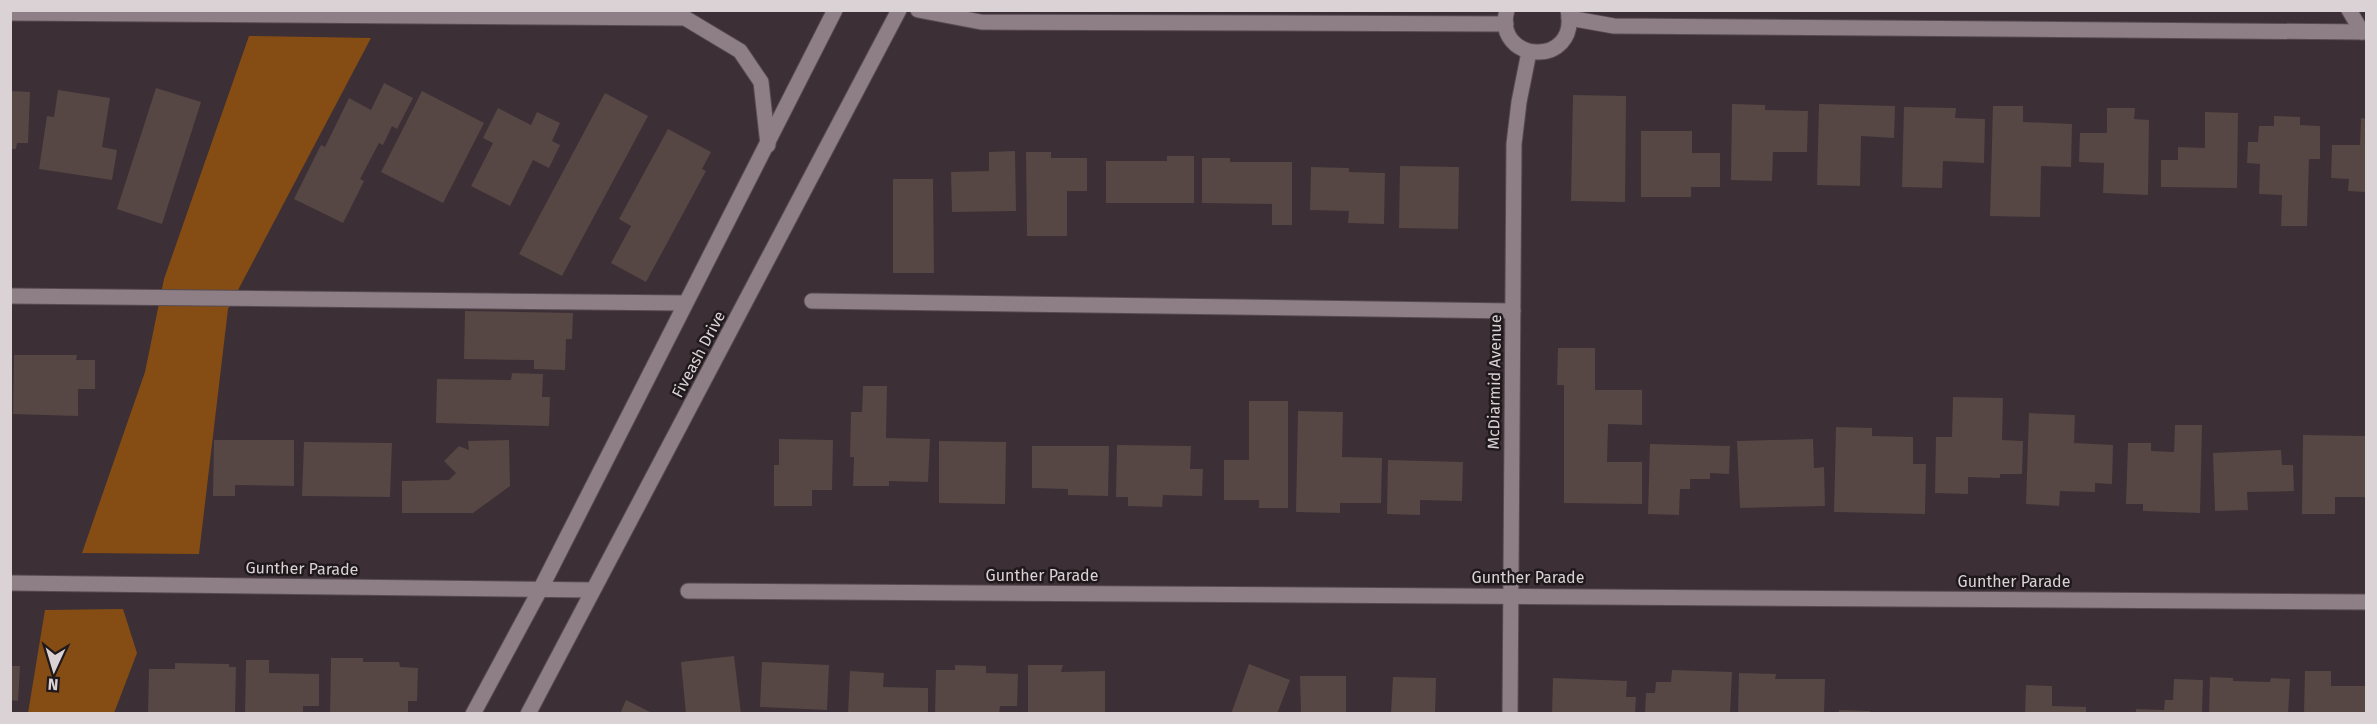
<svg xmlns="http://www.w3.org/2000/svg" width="2377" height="724" font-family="'Fira Sans',sans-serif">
<rect width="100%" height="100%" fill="#3c2f35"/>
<g fill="#854d14">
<polygon points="249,36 371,38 228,309 199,554 82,553 145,372 164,279"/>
<polygon points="123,609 137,653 114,713 28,713 45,610"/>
</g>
<g fill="#564745">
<polygon points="384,83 413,98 397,129 392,126 383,145 379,143 360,179 364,181 343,223 294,199 321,145 325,147 349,98 371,110"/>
<polygon points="156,88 201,102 162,224 117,209"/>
<polygon points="58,90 110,98 102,147 117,150 112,180 39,169 47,116 54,117"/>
<polygon points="10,91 30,92 28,143 17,143 16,149 10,149"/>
<polygon points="422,91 484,123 443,203 381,172"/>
<polygon points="605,93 648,116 562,276 519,254"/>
<polygon points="1573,95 1626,96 1625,202 1571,201"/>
<polygon points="1732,104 1765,105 1765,110 1808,111 1807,152 1773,152 1772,181 1731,180"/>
<polygon points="1819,104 1895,106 1894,138 1861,136 1860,186 1817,185"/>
<polygon points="1993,106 2023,106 2023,122 2072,124 2071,167 2041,166 2040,217 1990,216"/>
<polygon points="1904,107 1956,108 1955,118 1985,119 1984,163 1943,161 1942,188 1902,187"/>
<polygon points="498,108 531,125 537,112 560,123 552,141 560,145 549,168 533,160 510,206 471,186 493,143 483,138"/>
<polygon points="2107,108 2135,108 2134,119 2149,120 2148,195 2103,193 2104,163 2079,162 2080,133 2107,133"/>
<polygon points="2205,112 2238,113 2237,188 2161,187 2161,160 2178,160 2178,147 2205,148"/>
<polygon points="2274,116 2300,117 2300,125 2320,126 2320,159 2309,159 2307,226 2281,226 2282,195 2259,194 2260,164 2247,163 2248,142 2258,142 2259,126 2274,126"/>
<polygon points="2361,118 2366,119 2366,192 2348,191 2349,179 2331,178 2332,145 2360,145"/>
<polygon points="668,129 711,152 702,169 706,171 646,282 611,263 631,226 619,219"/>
<polygon points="1641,131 1692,131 1692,153 1720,153 1720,187 1691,187 1691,197 1641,197"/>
<polygon points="1015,151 1016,211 952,212 951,172 989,171 989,152"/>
<polygon points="1026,152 1051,152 1051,158 1087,158 1087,191 1067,191 1067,236 1027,236"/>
<polygon points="1167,156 1194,156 1194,203 1106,203 1106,161 1167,161"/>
<polygon points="1202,158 1230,158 1230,162 1292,162 1292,225 1272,225 1272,204 1202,203"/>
<polygon points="1400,166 1459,167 1458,229 1399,228"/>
<polygon points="1311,167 1349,168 1349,172 1385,173 1384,224 1348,223 1349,211 1310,210"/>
<polygon points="893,179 933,179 934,273 893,273"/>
<polygon points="465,311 573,313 572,339 566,339 565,370 534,369 534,360 464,359"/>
<polygon points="1558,348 1595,348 1595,390 1642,390 1642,425 1608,424 1607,462 1642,462 1642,504 1564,503 1564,385 1557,385"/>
<polygon points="14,355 77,355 76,360 95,360 95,389 78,389 78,416 13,414"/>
<polygon points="512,373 543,374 542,397 550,397 549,426 436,423 437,379 511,380"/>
<polygon points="863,386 887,386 886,438 930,439 928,482 889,481 889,486 853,486 854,457 850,457 851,412 862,412"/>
<polygon points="1953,397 2003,398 2002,440 2023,441 2022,474 2000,474 2000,478 1968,477 1968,494 1935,493 1936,437 1952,437"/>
<polygon points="1249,401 1288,401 1288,508 1259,508 1259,500 1224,500 1224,460 1249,460"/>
<polygon points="1298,411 1343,412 1342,457 1382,458 1381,503 1340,503 1340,513 1296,512"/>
<polygon points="2029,413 2075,415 2074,443 2113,445 2112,484 2095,483 2095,492 2060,491 2059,506 2026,504"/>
<polygon points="2175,425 2202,425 2200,513 2143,511 2143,504 2126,504 2128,443 2151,443 2151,451 2174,452"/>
<polygon points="1836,427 1872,428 1872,436 1913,437 1913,464 1926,464 1925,514 1834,512"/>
<polygon points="2303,435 2366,436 2366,497 2335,497 2335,514 2302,514"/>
<polygon points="779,439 833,440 832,490 812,490 812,506 774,506 774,465 779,465"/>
<polygon points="1813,439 1814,468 1824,467 1825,506 1740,508 1737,441"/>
<polygon points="214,440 294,440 294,486 235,485 235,496 213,496"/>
<polygon points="509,440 510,486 473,513 402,513 402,481 449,480 456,473 444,461 459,446 469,450 468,441"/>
<polygon points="939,441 1006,442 1005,504 939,503"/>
<polygon points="304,442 392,443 390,497 302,496"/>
<polygon points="1650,444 1730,446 1729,474 1710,473 1710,479 1690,479 1690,489 1680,489 1679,515 1648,514"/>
<polygon points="1117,445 1191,446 1190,469 1203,469 1202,496 1163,495 1162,507 1128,506 1128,497 1116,497"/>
<polygon points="1032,446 1109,446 1108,496 1068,495 1068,489 1032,488"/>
<polygon points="2281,450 2282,465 2293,465 2294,491 2247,492 2248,510 2215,511 2213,453"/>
<polygon points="1388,460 1463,462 1462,501 1420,500 1420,515 1387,514"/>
<polygon points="734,656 741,714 686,714 681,662"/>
<polygon points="331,658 363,658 363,662 399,662 400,667 418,668 417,701 408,701 408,714 330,714"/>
<polygon points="246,660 269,660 269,673 319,674 319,706 303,706 303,714 245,714"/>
<polygon points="762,662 829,665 827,710 760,707"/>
<polygon points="175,663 229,664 229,667 236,667 235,714 148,714 149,669 175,669"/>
<polygon points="1249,664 1290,680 1277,714 1231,714"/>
<polygon points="955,665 986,666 986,673 1018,674 1017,706 1000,706 999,714 935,714 936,670 955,670"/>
<polygon points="1028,665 1063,665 1061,672 1105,671 1105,714 1028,714"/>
<polygon points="10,666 20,666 18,701 10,700"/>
<polygon points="1672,670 1732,672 1730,714 1645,714 1646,693 1655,693 1656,682 1671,682"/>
<polygon points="850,671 884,673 883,687 928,688 928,714 848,714"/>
<polygon points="2305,671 2331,671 2331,686 2366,686 2366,714 2304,714"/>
<polygon points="1739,673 1776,674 1775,679 1825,679 1824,714 1738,714"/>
<polygon points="1300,676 1346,676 1346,714 1301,714"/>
<polygon points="1393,677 1436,678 1435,714 1391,714"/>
<polygon points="2210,677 2233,678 2233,681 2270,682 2271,678 2290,679 2288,714 2209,714"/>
<polygon points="1553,678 1627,681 1626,697 1636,697 1635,714 1552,714"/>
<polygon points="2174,679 2203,680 2202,714 2136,714 2136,709 2164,710 2165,700 2173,700"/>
<polygon points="2026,685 2052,686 2052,706 2086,707 2086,714 2025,714"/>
<polygon points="626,700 654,714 620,714"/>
<polygon points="1839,710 1870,711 1870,714 1839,714"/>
</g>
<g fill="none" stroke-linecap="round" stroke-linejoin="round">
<g stroke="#574b51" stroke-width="17">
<g id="service">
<polyline points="10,296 685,303"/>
<polyline points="812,301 1513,311"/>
</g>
</g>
<g stroke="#574b51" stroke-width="17">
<g id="minor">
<polyline points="2349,10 2362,32"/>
<polyline points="10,13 685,18 740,51 761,82 768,145"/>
<polyline points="10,583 593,590"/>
<polyline points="688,591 2366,602"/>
<polyline points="1510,714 1514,144 1519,102 1529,52"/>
</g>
</g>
<g stroke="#574b51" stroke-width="17">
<g id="tertiary">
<polyline points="918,10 981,22 1506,24"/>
<path d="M1507 10C1492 63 1580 69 1568 10"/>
<polyline points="1569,18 1614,26 2366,32"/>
</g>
</g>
<g stroke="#574b51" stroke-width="17">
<g id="secondary">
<polyline points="473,714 541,588 835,10"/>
<polyline points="528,714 899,10"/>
</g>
</g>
<use href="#service" stroke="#8e7e85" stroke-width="15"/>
<use href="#minor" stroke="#8e7e85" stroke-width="15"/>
<use href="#tertiary" stroke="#8e7e85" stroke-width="15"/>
<use href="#secondary" stroke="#8e7e85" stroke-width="15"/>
</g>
<g text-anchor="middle" stroke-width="5" stroke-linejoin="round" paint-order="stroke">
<g font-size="16" fill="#dbd2d6" stroke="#1f191c">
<text transform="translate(698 354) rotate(-62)" y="6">Fiveash Drive</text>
<text transform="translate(1494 382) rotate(-89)" y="6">McDiarmid Avenue</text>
<text transform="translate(302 568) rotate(1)" y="6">Gunther Parade</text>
<text x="1042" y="581">Gunther Parade</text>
<text x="1528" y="583">Gunther Parade</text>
<text x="2014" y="587">Gunther Parade</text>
</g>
</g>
<rect width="2377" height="724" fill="none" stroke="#dbd2d6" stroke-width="24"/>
<g transform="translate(54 670) rotate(184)" stroke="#1f191c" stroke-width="4.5" paint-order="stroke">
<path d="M0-4.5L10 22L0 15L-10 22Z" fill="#dbd2d6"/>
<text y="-9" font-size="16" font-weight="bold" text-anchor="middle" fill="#dbd2d6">N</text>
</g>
</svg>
